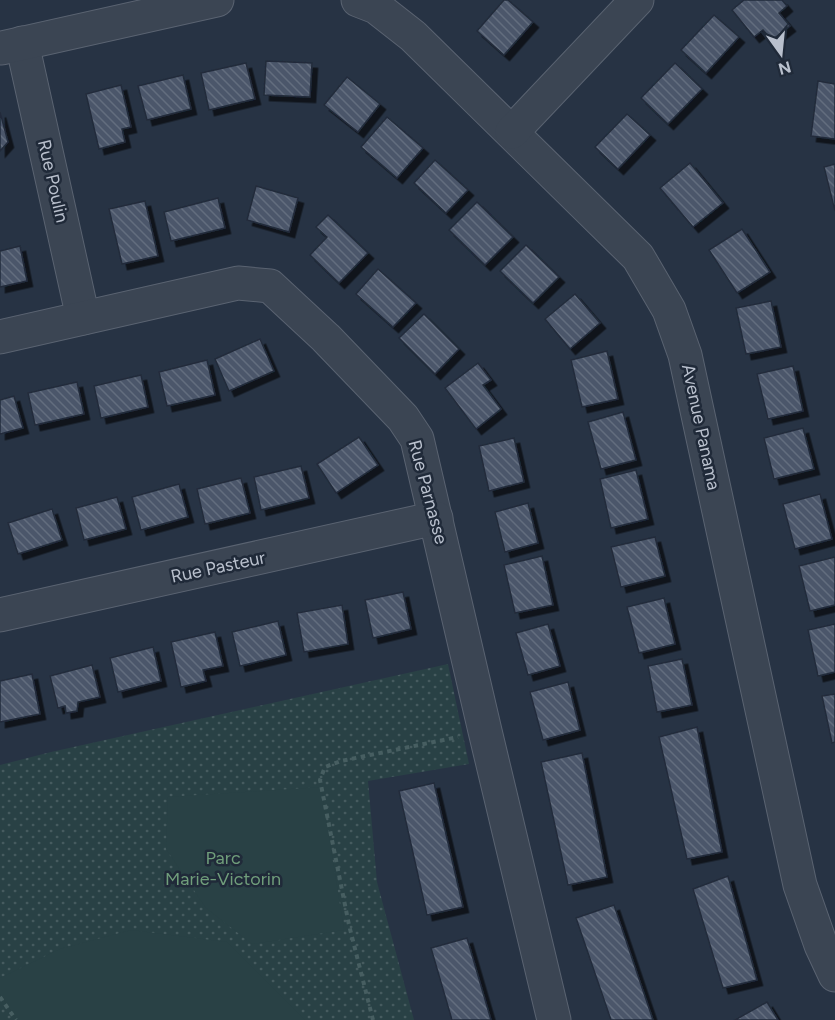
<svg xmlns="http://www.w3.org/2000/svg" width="835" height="1020" font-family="Figtree,sans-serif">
<defs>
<pattern id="park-dots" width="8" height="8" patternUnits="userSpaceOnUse" patternTransform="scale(1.5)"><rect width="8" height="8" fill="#294145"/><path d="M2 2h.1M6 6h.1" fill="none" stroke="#465b5f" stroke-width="1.8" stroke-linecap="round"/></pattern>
<pattern id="building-back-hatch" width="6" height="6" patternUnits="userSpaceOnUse" patternTransform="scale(1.5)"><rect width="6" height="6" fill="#4b576a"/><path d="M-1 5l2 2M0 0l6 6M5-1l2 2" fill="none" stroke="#636d7e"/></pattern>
<filter id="shadow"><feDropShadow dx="5.5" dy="5.5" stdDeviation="0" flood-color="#0009"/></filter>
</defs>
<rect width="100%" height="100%" fill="#273344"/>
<polygon fill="url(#park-dots)" points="448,664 469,764 368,781 377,882 414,1020 0,1020 0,765 51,752"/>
<g fill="#294145">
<polygon points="321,787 344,930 252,944 206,908 166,849 168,797"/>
<polygon points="131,930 227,942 305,1020 17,1020 0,994 0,978 60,949"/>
</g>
<g fill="url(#building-back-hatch)" stroke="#222c3b" stroke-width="1.5" filter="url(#shadow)">
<polygon points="504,0 508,0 533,22 504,55 477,31"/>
<polygon points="744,0 782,0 787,6 779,13 790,26 772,40 763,30 754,37 732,10"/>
<polygon points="714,15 739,37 706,73 681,50"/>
<polygon points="266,61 312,63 310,97 264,95"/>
<polygon points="246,63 255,99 209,110 201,73"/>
<polygon points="675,63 702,89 668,124 641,98"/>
<polygon points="183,75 191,109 147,120 138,86"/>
<polygon points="347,77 380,104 358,132 324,105"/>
<polygon points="818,81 835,84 835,139 811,136"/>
<polygon points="121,85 131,127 122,129 125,142 99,149 86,94"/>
<polygon points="0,112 8,142 0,151"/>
<polygon points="627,114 650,135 618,169 595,147"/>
<polygon points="387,117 423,148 397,178 361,147"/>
<polygon points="435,160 468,190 446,213 414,183"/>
<polygon points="690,163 723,203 693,227 660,188"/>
<polygon points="835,164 835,211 824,167"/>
<polygon points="256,186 298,198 289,232 247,220"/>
<polygon points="218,198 225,228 171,241 164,212"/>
<polygon points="145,201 158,256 122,264 109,209"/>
<polygon points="477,202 513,237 485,265 449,230"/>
<polygon points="328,215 368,253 339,283 310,255 327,237 316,227"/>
<polygon points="742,229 770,272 737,293 709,250"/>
<polygon points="526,245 559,277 533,303 500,271"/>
<polygon points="20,246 27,281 0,287 0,251"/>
<polygon points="378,269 416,303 393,327 356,294"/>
<polygon points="575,294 600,323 570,349 545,319"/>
<polygon points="771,301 781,347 746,354 736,308"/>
<polygon points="424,314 459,349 435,374 399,338"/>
<polygon points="260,339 274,371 229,391 215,359"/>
<polygon points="607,351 618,399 582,407 571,360"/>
<polygon points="207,360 215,395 167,406 159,372"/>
<polygon points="478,363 491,380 483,385 501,409 476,429 445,388"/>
<polygon points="793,366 803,411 768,419 757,374"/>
<polygon points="141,375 148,407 101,418 94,386"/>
<polygon points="77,382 84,414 35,425 28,393"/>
<polygon points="14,396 23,428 0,434 0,400"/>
<polygon points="623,412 636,460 601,469 588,422"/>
<polygon points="803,428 814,469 774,479 764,438"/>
<polygon points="359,437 378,465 336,493 317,464"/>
<polygon points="514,438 524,482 489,491 479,446"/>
<polygon points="301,466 309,498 261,510 254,477"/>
<polygon points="636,470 648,519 611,528 600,479"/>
<polygon points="241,478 250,513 205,524 197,489"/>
<polygon points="179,484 188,517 141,530 132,497"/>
<polygon points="820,494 832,539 795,549 783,504"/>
<polygon points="117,497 126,529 84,540 76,508"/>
<polygon points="528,503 538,543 505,552 495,512"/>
<polygon points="52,509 62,540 18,554 8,523"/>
<polygon points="655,537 665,576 621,587 611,547"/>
<polygon points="542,556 553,605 515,613 504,565"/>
<polygon points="835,557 835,605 810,611 799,566"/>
<polygon points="403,592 411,629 373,638 365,600"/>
<polygon points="664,598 675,644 639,653 627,607"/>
<polygon points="342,605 348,644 304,652 297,613"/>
<polygon points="278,621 286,655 240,666 232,632"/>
<polygon points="548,624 560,666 528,675 516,633"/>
<polygon points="835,624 835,672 818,676 808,630"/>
<polygon points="215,632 223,666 203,670 206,681 181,687 171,642"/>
<polygon points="153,647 161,681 118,692 110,658"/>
<polygon points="682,659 692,705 657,712 648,666"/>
<polygon points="92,665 100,697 78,702 77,711 66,713 65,706 58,708 50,676"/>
<polygon points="32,674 40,714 0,722 0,681"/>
<polygon points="568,682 580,730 543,740 530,692"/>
<polygon points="835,694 835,742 832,743 822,696"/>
<polygon points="697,727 722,852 687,859 659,737"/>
<polygon points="582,753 607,877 568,885 541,762"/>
<polygon points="434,783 463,907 427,915 399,791"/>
<polygon points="728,876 757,980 723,988 693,889"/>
<polygon points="614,905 653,1020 611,1020 576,918"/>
<polygon points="467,938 491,1020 452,1020 431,948"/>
<polygon points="767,1002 778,1020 735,1020"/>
</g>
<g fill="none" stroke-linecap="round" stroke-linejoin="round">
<g stroke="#5a6371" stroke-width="35">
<g id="minor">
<polyline points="358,0 376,7 413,36 638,257 669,310 685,355 800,885 821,945 835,975"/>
<polyline points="22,43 83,318"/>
<polyline points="2,48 217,0"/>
<polyline points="512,132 637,0"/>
<polyline points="0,337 238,283 270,286 326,338 403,418 417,439 485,731 554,1020"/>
<polyline points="0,615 436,518"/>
</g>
</g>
<g stroke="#475e61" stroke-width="4" stroke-dasharray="4.5 4.5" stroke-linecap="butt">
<polyline points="0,997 16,1020"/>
<polyline points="373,1020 349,925 320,780 325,767 341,761 458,737"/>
</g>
<use href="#minor" stroke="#3b4553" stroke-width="33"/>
</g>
<g text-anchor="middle" stroke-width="5" stroke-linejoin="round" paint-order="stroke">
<g font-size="18" fill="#b9c0cd" stroke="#202a39">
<text transform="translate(53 181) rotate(77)" y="6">Rue Poulin</text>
<text transform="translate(701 427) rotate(78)" y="6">Avenue Panama</text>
<text transform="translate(428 492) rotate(75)" y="6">Rue Parnasse</text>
<text transform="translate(218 567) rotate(-12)" y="6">Rue Pasteur</text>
</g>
<g font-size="18" fill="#709e7b" stroke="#202a39">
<text x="223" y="864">Parc<tspan x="223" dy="21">Marie-Victorin</tspan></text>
</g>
</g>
<g transform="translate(781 54) rotate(165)" stroke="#202a39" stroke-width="4.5" paint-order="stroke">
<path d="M0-4.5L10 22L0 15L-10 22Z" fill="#b9c0cd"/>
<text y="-9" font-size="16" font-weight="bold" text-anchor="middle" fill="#b9c0cd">N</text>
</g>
</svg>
